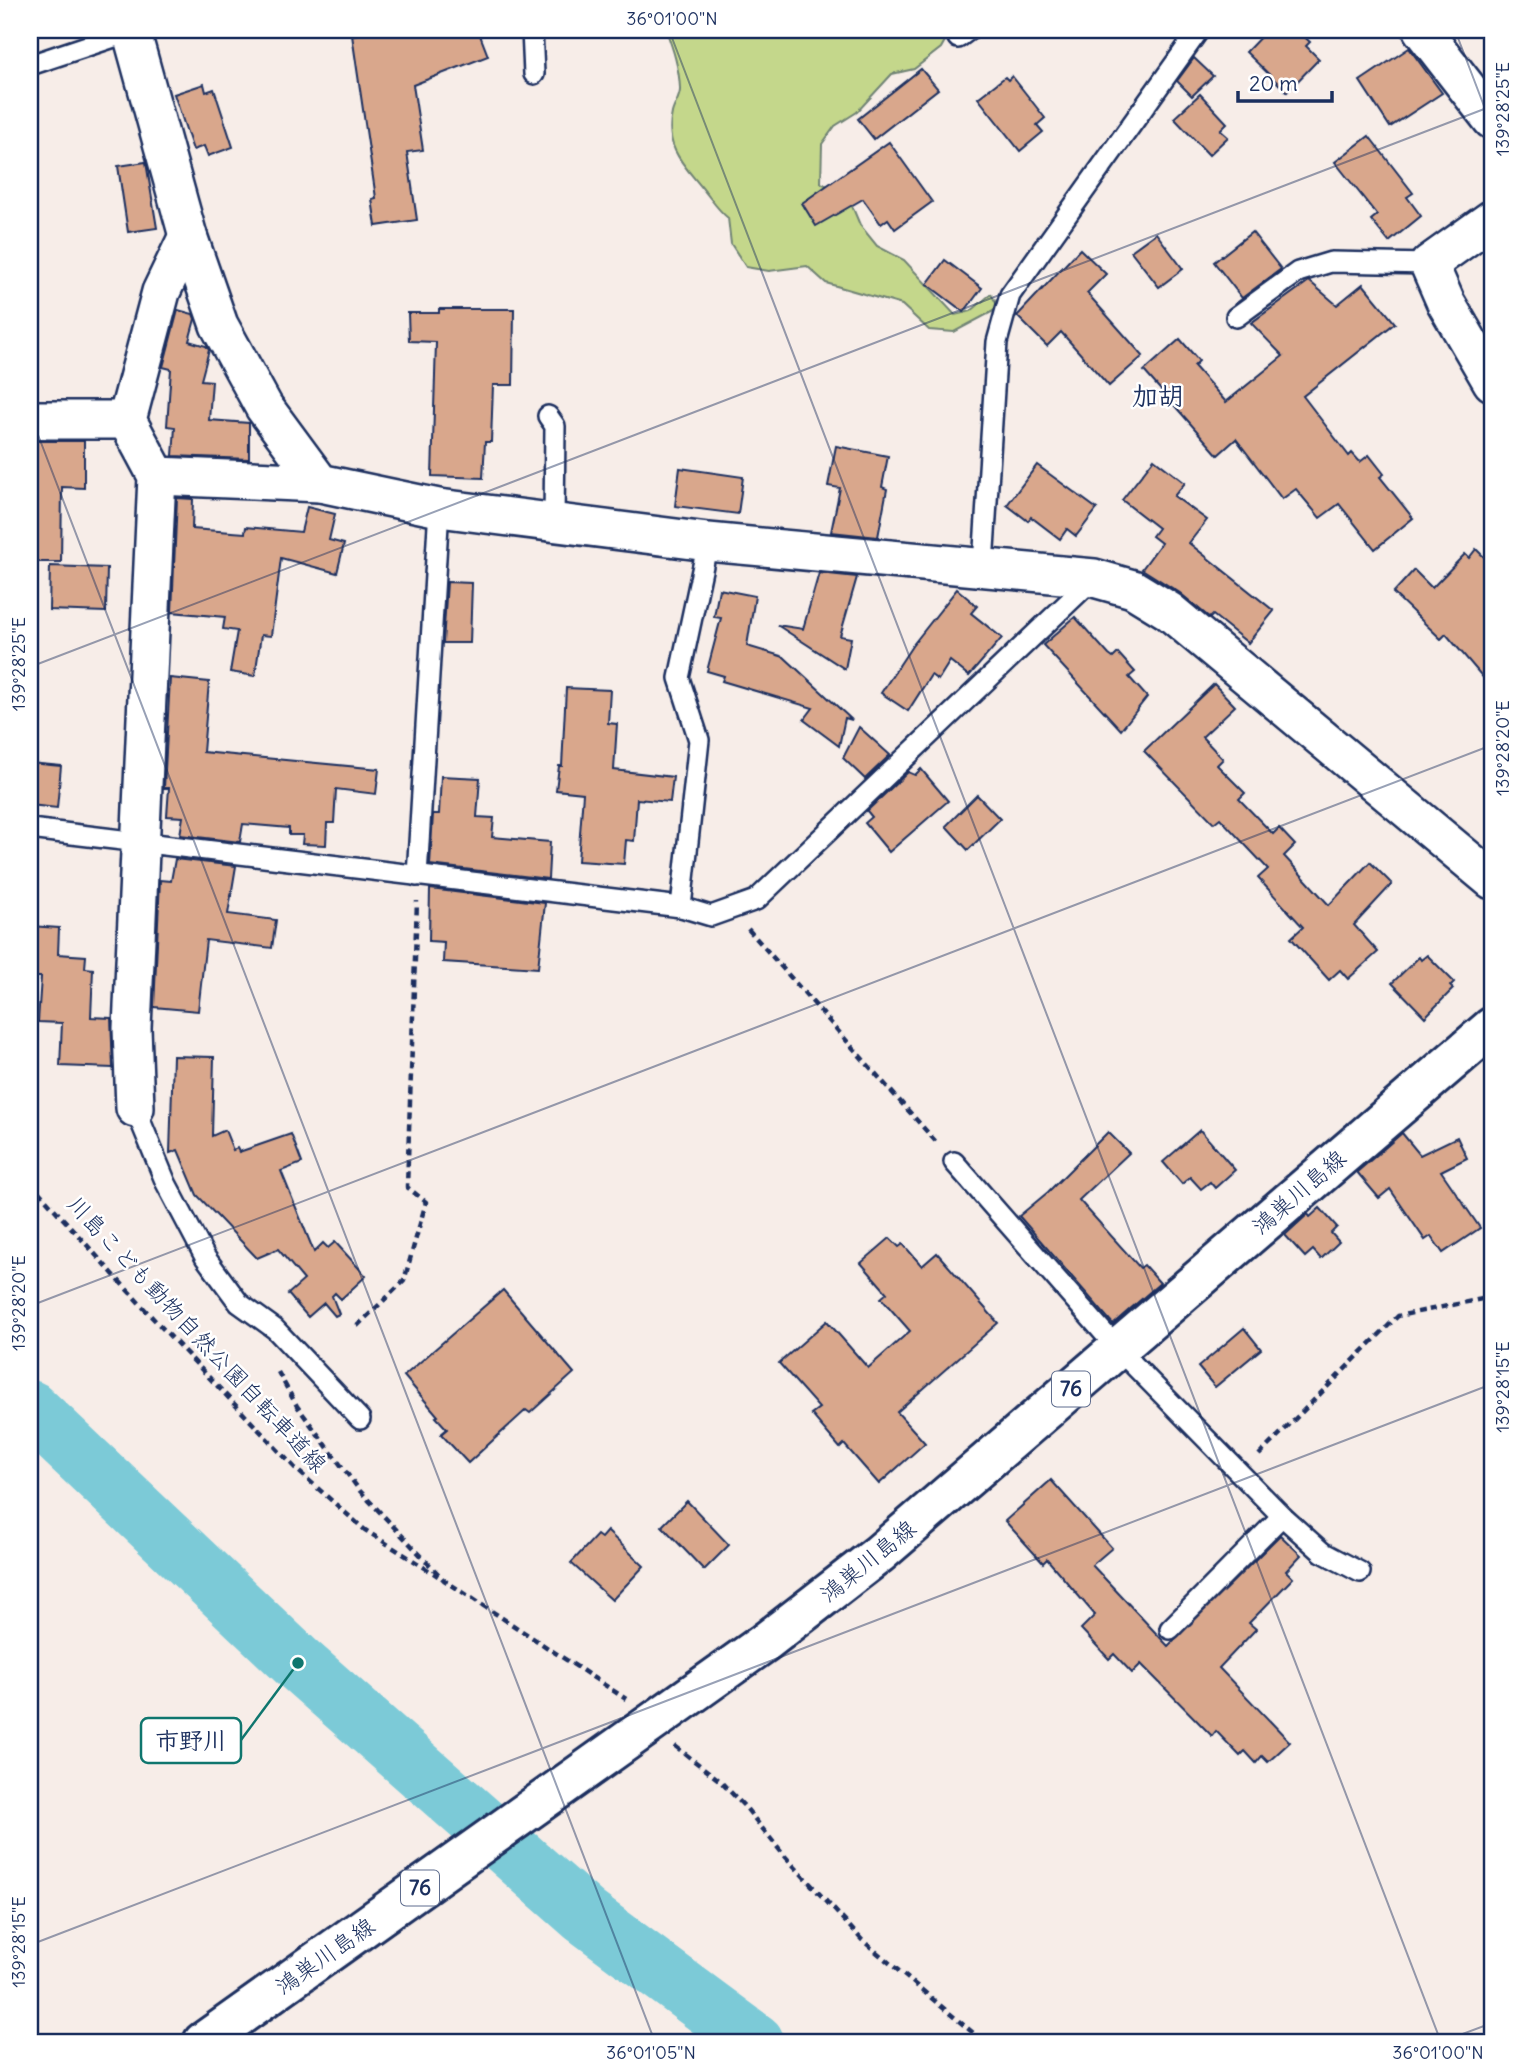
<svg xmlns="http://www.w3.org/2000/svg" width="1522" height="2072" font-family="Delius,'Klee One',sans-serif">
<rect width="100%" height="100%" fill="#f7ede8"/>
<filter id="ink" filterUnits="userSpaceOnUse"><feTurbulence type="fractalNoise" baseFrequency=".0143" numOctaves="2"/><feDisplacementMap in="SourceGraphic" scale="14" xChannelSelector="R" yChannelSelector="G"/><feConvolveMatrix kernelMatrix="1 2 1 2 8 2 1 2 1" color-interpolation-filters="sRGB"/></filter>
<g filter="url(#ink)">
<path fill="#c4d78b" stroke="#708374" stroke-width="2" d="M666 30H951L941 48 914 69 892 74 857 112 835 126 822 144 821 183 847 194 860 225 877 246 904 260 955 315 971 311 991 294 999 308 954 332 929 330 902 305 826 283 807 266 769 271 746 267 731 244 728 218C717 209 712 200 703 189 684 165 664 148 672 113 674 104 681 97 680 88 679 67 673 49 666 30Z"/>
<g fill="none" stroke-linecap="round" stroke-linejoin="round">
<polyline stroke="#7bcad7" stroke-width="58" points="30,1409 298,1663 585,1916 755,2042"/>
</g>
<g fill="#d9a78c" stroke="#1b2f5e" stroke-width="2">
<polygon points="382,30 478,30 488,56 413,85 423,150 407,152 417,220 376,226 372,199 376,198 352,35"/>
<polygon points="1267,30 1297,30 1310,42 1306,46 1319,59 1287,92 1246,52"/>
<polygon points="1409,48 1442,93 1390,127 1360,81"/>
<polygon points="1194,58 1213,76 1192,96 1177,81"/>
<polygon points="921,69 938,89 874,139 858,119"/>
<polygon points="1012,76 1045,118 1037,125 1043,132 1020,151 978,98 1005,77 1008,80"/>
<polygon points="204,84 206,92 214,89 233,147 208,156 204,146 193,150 174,94"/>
<polygon points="1200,94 1227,123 1220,130 1228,137 1209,155 1174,118"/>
<polygon points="1369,136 1413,193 1407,197 1421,216 1389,242 1371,220 1377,215 1335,162"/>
<polygon points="889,142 932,202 895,229 888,219 881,224 863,199 816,226 802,203"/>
<polygon points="146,162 157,228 128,232 118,166"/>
<polygon points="1252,232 1281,269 1242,298 1214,262"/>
<polygon points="1156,233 1183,269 1159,287 1131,251"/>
<polygon points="1080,249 1106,274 1087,293 1143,356 1109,386 1061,332 1047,346 1017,316"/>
<polygon points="945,260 982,288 964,312 927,284"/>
<polygon points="1309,281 1337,305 1363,284 1395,323 1303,396 1349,456 1352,453 1360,462 1369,455 1384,474 1380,477 1413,518 1375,549 1339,504 1320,518 1296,489 1282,499 1236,439 1218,455 1144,371 1180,339 1199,361 1194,366 1226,402 1283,356 1251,323"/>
<polygon points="439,309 514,309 513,385 493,385 491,442 485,442 483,478 432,476 436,342 409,341 408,313 439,313"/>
<polygon points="178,310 193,314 195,319 189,341 206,346 209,350 201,380 212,381 209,420 249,423 249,459 173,456 175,427 167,426 171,369 163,367"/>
<polygon points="30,441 84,441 84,488 62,487 61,562 30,562"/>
<polygon points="836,446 888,456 882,487 887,489 878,537 831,532 840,488 828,486"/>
<polygon points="1154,459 1185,483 1174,496 1207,520 1189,543 1274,611 1248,643 1213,615 1210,618 1180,593 1142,569 1161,543 1152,536 1158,528 1122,500"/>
<polygon points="1037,465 1097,509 1076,536 1067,529 1060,539 1031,517 1028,521 1007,505"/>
<polygon points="680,468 743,477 738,514 675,506"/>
<polygon points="177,498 193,499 192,529 245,533 246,527 301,532 307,507 335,514 329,540 344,544 337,573 281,558 271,636 261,635 255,676 230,672 237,631 223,629 225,617 172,612"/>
<polygon points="1476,549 1492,565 1492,688 1446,634 1441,639 1393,593 1414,570 1432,588 1465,554 1469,558"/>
<polygon points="50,566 107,568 106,612 49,610"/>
<polygon points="819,573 857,577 840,636 851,638 845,669 777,625 803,629"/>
<polygon points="447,582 472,583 470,643 443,643"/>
<polygon points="719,589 755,596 747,646 784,657 852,720 845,718 839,746 804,720 813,708 722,681 724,676 707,671 721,618 714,617"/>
<polygon points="957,589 977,606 971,613 1002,638 969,676 950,661 938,680 931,675 908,711 881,693 912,646"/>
<polygon points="1075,617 1109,655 1113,658 1118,653 1135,672 1129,677 1147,697 1121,730 1043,645"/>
<polygon points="170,678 209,682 203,752 379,769 376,794 336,789 334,823 327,823 326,845 302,844 303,835 289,835 289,828 243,824 240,842 180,835 183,817 167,816 169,788 164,788"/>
<polygon points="1214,684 1235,706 1202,737 1223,759 1217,765 1245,793 1239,799 1273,834 1279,828 1295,845 1284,856 1329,905 1370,862 1392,884 1354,925 1378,952 1348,979 1340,970 1329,980 1291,938 1303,927 1258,878 1268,869 1220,818 1214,823 1144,751"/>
<polygon points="566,688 610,690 608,723 617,724 614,770 673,777 670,802 637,799 634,841 626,840 624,864 578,861 583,793 556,790 559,766 562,766"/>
<polygon points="859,727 890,755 865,779 843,758"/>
<polygon points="30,763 61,766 57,808 30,805"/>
<polygon points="921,769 948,801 889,852 865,823 872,817 867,811 908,772 915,775"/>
<polygon points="441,776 480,778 477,817 494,818 492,837 550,842 548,879 430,865 433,814 439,814"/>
<polygon points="977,795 1000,819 968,850 946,826"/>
<polygon points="175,859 236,866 228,914 276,920 272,948 206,940 198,1011 154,1007 160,880 171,881"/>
<polygon points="430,889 545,903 538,968 443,962 444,942 429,941"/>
<polygon points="30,926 59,928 58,954 86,956 85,968 93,969 91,1017 111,1018 113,1068 60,1066 62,1023 38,1022 41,977 30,977"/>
<polygon points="1427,955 1454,982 1450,986 1453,989 1425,1017 1392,983 1419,957 1421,960"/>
<polygon points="173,1056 214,1057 212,1136 225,1130 233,1150 237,1148 239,1152 291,1134 302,1163 281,1171 314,1252 323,1243 328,1248 335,1242 366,1276 341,1299 335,1293 332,1296 339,1314 335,1316 324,1303 308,1317 288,1294 304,1280 278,1249 257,1258 197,1195 178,1150 170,1153"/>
<polygon points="1200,1130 1235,1170 1215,1188 1210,1182 1201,1189 1190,1177 1182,1184 1163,1162"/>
<polygon points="1108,1132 1129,1153 1079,1200 1140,1268 1144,1265 1160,1283 1113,1324 1019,1216 1048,1192"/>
<polygon points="1402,1133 1420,1155 1457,1137 1467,1158 1441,1171 1480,1228 1443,1253 1431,1236 1425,1240 1390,1189 1379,1198 1357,1172"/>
<polygon points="1320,1208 1337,1227 1331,1233 1339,1242 1321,1259 1313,1250 1305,1257 1285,1235 1308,1214 1310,1217"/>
<polygon points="890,1238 899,1247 903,1244 922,1266 937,1253 998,1323 897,1412 925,1443 879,1484 844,1444 840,1448 811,1414 819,1408 779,1363 827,1321 868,1368 910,1331 881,1298 887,1293 861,1263"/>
<polygon points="503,1290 574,1373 530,1413 526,1410 468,1463 441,1434 447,1429 436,1417 438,1416 404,1376"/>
<polygon points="1244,1328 1261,1349 1215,1387 1198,1367"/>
<polygon points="1051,1480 1112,1548 1092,1565 1168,1646 1280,1535 1301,1555 1286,1571 1293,1578 1249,1623 1256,1629 1219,1668 1290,1742 1268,1762 1262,1756 1256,1763 1245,1751 1240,1756 1216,1731 1212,1736 1141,1664 1132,1673 1114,1654 1109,1659 1081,1629 1095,1615 1047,1559 1043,1563 1005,1521"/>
<polygon points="687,1501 729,1545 704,1570 662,1526"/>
<polygon points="607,1531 644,1566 612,1600 571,1563 597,1535 601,1538"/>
</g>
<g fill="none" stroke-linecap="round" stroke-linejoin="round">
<g stroke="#1b2f5e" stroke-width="24">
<g id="lane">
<polyline points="532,30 534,74"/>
<polyline points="958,38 969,30"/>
<polyline points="30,65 132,31"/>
<polyline points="1236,317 1298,272 1331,262 1429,264"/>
<polyline points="548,416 555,426 554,522"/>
<polyline points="983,565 997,342 1010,295 1199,30"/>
<polyline points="30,829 681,907 711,916 756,900 1094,578"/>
<polyline points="417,876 439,508"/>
<polyline points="681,907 699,740 679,678 708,542"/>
<polyline points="135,1108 166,1183 205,1257 239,1303 275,1329 360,1419"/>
<polyline points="954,1162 1118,1349 1282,1516 1322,1552 1360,1572"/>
<polyline points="1170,1629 1282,1516"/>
</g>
</g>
<g stroke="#1b2f5e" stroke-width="42">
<g id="street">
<polyline points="131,30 188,236 219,325 264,407 320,483 439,508 708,542 1094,578 1133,589 1169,611 1492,880"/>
<polyline points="1422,30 1492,120"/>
<polyline points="1492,219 1429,264 1446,303 1492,382"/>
<polyline points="30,420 127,420"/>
<polyline points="157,476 320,483"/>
<polyline points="135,1108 132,1028 157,476 127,420 161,292 188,236"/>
</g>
</g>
<g stroke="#1b2f5e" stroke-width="44">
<polyline id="primary" points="203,2042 764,1643 879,1554 1492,1027"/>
</g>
<g stroke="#1b2f5e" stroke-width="4.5" stroke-dasharray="7 5" stroke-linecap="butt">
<polyline points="748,929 937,1143"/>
<polyline points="30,1182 150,1315 296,1469 365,1530 438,1576"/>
<polyline points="357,1326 404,1281 426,1202 407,1187 417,901"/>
<polyline points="278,1372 297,1406 360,1491 444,1580 626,1699"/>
<polyline points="1259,1455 1398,1316 1492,1297"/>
<polyline points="675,1746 719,1780 746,1808 782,1853 862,1940 984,2042"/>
</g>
<use href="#lane" stroke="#fff" stroke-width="19"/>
<use href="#street" stroke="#fff" stroke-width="37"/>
<use href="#primary" stroke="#fff" stroke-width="38"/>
</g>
</g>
<path fill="none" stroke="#1b2f5e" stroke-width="2" stroke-opacity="0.45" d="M669 30 1441 2042M1455 30 1492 127M30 414 655 2042M30 667 1492 106M30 1306 1492 745M30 1945 1492 1384M1441 2042 1492 2023"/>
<g text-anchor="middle" stroke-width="5" stroke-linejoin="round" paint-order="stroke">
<g fill="#fff" stroke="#5f6d8e" stroke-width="2">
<rect x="1052" y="1371.5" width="38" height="35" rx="5"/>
<rect x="401" y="1870.5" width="38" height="35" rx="5"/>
</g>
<g font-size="21" font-weight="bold" fill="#1b2f5e">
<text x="1071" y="1396">76</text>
<text x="420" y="1895">76</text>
</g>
<g font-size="23" fill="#1b2f5e" stroke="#fff">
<text transform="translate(1299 1192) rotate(-41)" y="8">鴻巣川島線</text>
<text transform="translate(197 1334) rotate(47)" y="8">川島こども動物自然公園自転車道線</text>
<text transform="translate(868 1561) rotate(-39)" y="8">鴻巣川島線</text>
<text transform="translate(325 1956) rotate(-35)" y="8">鴻巣川島線</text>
</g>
<g font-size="26" font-weight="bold" fill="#1b2f5e" stroke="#fff">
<text x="1158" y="405">加胡</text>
</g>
</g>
<path fill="none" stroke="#0f766e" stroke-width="2.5" d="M298 1663L241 1740"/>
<circle fill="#0f766e" stroke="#fff" stroke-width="2.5" cx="298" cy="1663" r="7"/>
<rect fill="#fff" stroke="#0f766e" stroke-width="2.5" x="141" y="1718" width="100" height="45" rx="7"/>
<g font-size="24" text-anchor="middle" font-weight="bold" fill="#1b2f5e">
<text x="191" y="1749">市野川</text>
</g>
<rect width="1522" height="2072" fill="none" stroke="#fff" stroke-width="77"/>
<path d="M1238 91v10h94v-10" fill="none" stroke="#1b2f5e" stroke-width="3.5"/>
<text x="1249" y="91" font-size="21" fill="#1b2f5e" stroke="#ffffff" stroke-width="5" paint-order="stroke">20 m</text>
<rect x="38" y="38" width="1446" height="1996" fill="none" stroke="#1b2f5e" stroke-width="2.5"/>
<g font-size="18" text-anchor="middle" fill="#1b2f5e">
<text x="672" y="25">36°01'00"N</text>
<text transform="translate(1503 109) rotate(-90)" y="6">139°28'25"E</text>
<text transform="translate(19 664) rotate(-90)" y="6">139°28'25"E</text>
<text transform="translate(1503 748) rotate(-90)" y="6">139°28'20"E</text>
<text transform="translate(19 1303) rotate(-90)" y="6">139°28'20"E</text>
<text transform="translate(1503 1387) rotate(-90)" y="6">139°28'15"E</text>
<text transform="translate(19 1942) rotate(-90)" y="6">139°28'15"E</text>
<text x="651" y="2059">36°01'05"N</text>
<text x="1438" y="2059">36°01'00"N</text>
</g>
</svg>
